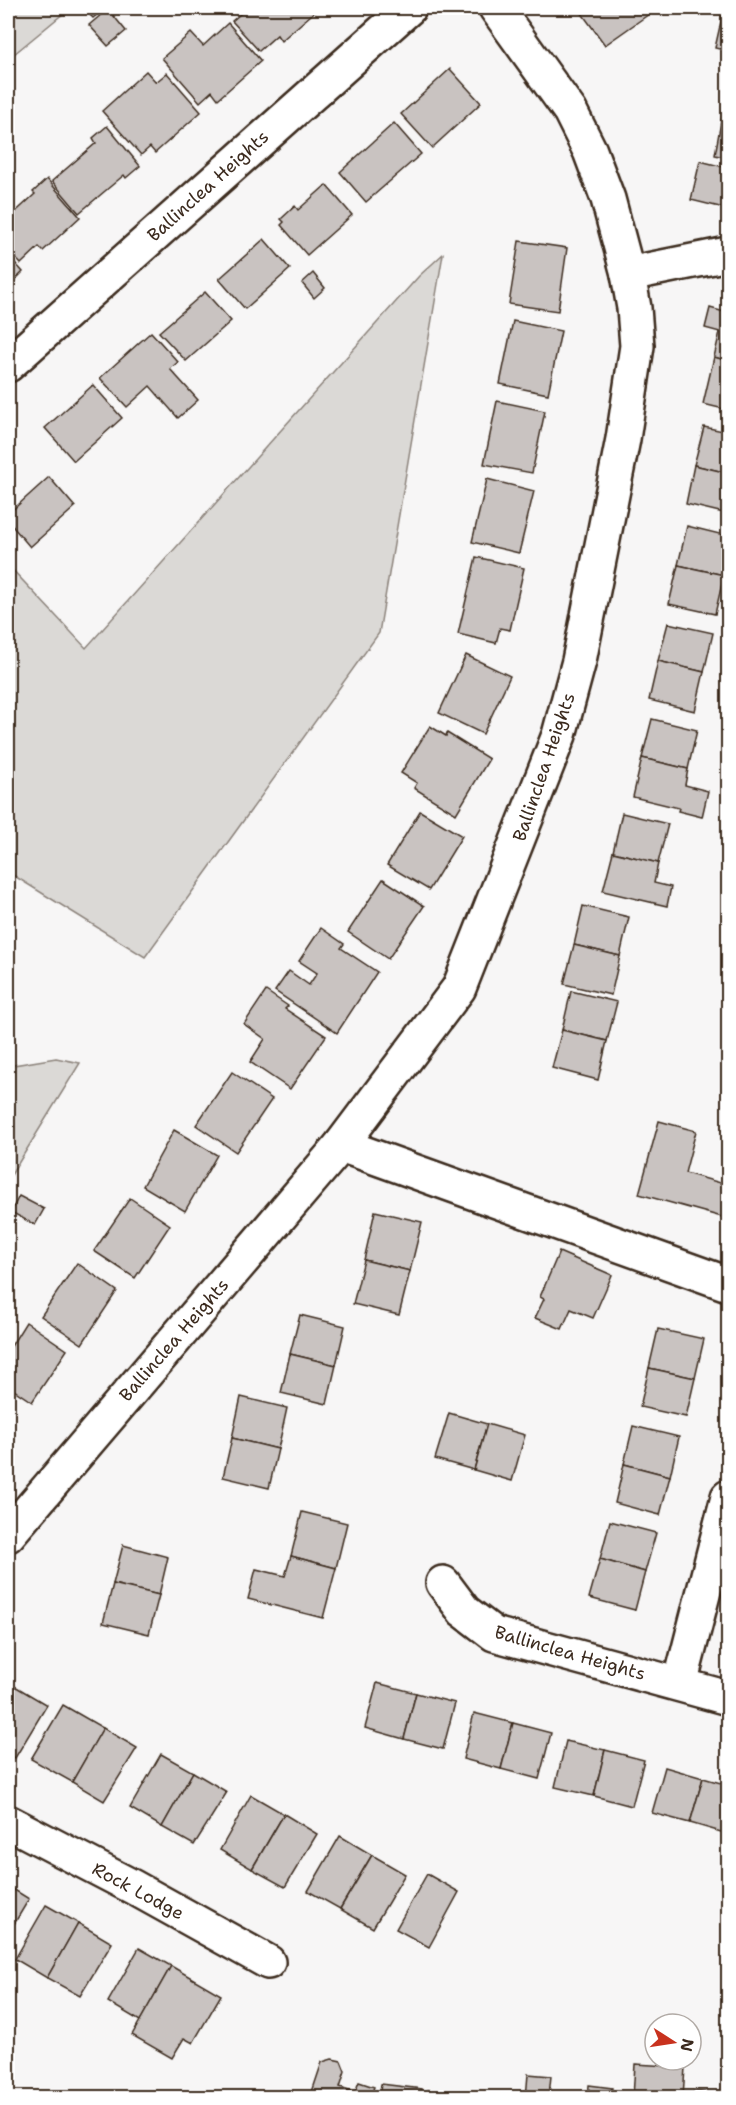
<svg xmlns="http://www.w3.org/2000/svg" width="736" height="2105" font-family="'Shantell Sans',sans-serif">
<rect width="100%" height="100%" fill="#f7f6f6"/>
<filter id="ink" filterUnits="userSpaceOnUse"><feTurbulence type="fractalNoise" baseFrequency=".0167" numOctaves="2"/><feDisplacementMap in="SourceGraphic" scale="12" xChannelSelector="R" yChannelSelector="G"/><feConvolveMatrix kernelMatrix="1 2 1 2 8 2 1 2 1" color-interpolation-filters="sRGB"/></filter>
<g filter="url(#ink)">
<g fill="#dbd9d6" stroke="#8b827a" stroke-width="1.5">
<polygon points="8,8 70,8 8,59"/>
<polygon points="443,254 379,633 145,957 8,872 8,565 86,648 419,276"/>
<polygon points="56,1058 80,1063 8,1180 8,1066"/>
</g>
<g fill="#c9c3c1" stroke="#3b2a1e" stroke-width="1.5">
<polygon points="83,8 105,8 93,18"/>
<polygon points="247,8 319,8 281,41 277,35 259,51 232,21"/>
<polygon points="578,8 648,8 652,12 605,45"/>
<polygon points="724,8 728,8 728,51 715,48"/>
<polygon points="108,9 126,31 108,46 89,25"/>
<polygon points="228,23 261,61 218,99 212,91 200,102 162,58 191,33 203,46"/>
<polygon points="450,69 481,103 432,148 401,114"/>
<polygon points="146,71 156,82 167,73 201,112 155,153 150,147 141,155 102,111"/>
<polygon points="728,88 728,118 722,116"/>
<polygon points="722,116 728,118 728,158 715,155"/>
<polygon points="394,123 421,154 366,202 340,172"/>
<polygon points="107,126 140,166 126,178 124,175 79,213 52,181 96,143 93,138"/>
<polygon points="700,161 728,168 728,209 691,200"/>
<polygon points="47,179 80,217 43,251 39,247 21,264 8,250 8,219 35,194 33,192"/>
<polygon points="326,185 352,215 307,255 281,225 284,222 281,219 295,206 298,210"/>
<polygon points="264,239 290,269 245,309 219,279"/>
<polygon points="519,241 567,248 558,311 509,304"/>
<polygon points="8,255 23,272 8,287"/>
<polygon points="313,273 325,288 314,298 302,283"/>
<polygon points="205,292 231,321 186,361 159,332"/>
<polygon points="710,308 728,313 728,361 714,357 720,332 705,328"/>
<polygon points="513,321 561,331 548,394 500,384"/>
<polygon points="151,332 178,362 170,369 198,400 178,418 150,386 127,407 100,378"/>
<polygon points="714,357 728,361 728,410 703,404"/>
<polygon points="93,385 122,418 74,461 45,428"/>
<polygon points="497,401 545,411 532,473 484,464"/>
<polygon points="704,427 728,432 728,473 694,465"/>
<polygon points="694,465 728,473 728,514 686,504"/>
<polygon points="49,477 75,507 30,547 8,521 8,514"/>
<polygon points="487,479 534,491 519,553 472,542"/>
<polygon points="687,526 728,536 728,557 724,575 678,565"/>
<polygon points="476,557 524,568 510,630 500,628 496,643 458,634"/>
<polygon points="678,565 724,575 715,614 669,604"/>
<polygon points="668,623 713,633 704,672 658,661"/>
<polygon points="466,655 510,676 483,734 439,713"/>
<polygon points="658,661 704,672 695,711 649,700"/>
<polygon points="652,719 697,730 688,769 642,758"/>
<polygon points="430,726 446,736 447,733 489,759 456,814 414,788 417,783 401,773"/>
<polygon points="642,758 688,769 685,785 708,791 702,817 678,811 679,808 633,797"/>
<polygon points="420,811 462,836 429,890 387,865"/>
<polygon points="622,813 668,824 658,863 613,852"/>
<polygon points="613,852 658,863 654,883 671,887 667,906 603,891"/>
<polygon points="383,879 424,906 388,959 348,932"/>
<polygon points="583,906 629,917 620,956 574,945"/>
<polygon points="321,928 344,944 341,948 377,972 337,1033 275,991 289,971 309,985 317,973 299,961"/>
<polygon points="574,945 620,956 611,995 564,984"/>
<polygon points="266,991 288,1006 285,1009 326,1036 290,1089 250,1062 265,1039 244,1024"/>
<polygon points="571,991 617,1002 607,1041 562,1030"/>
<polygon points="562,1030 607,1041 598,1080 552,1068"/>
<polygon points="232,1072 272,1099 236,1152 196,1125"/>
<polygon points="659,1121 696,1131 685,1173 728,1185 728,1195 722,1217 639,1194"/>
<polygon points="174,1130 217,1155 185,1211 143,1186"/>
<polygon points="19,1196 44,1209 35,1225 11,1212"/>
<polygon points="130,1198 170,1225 135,1278 94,1251"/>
<polygon points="375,1211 422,1222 410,1271 364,1260"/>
<polygon points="559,1252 612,1275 593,1318 571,1309 562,1329 535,1318 544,1299 540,1297"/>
<polygon points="364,1260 410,1271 399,1315 353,1304"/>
<polygon points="77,1263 117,1291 82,1344 41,1316"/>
<polygon points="300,1315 345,1326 336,1365 290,1354"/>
<polygon points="26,1322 67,1350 32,1402 8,1386 8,1351"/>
<polygon points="658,1329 704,1339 695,1378 649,1368"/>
<polygon points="290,1354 336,1365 327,1404 281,1393"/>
<polygon points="649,1368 695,1378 686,1417 640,1407"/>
<polygon points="241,1397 287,1408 278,1449 232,1438"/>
<polygon points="449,1413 487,1424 474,1470 435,1459"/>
<polygon points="487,1424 525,1435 512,1481 474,1470"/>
<polygon points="633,1426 679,1437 670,1476 624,1464"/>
<polygon points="232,1438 278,1449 269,1488 223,1477"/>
<polygon points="624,1464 670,1476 660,1515 615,1503"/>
<polygon points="302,1512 347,1523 336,1568 291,1556"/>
<polygon points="610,1521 656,1533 645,1572 600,1559"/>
<polygon points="123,1545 168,1557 159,1595 113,1584"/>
<polygon points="291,1556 336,1568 323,1618 248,1599 256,1569 285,1576"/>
<polygon points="600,1559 645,1572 635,1610 589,1598"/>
<polygon points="113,1584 159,1595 149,1634 103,1623"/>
<polygon points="8,1682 13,1685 8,1695"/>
<polygon points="377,1683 416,1693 404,1739 365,1728"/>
<polygon points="13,1685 47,1705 15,1758 8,1754 8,1695"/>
<polygon points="416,1693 455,1703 443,1749 404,1739"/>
<polygon points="63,1705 103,1728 72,1782 31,1759"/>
<polygon points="474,1713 513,1723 501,1769 463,1759"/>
<polygon points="513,1723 551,1733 539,1779 501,1769"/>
<polygon points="103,1728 137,1748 104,1801 72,1782"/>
<polygon points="566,1741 605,1750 594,1796 555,1787"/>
<polygon points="605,1750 644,1760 632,1806 594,1796"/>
<polygon points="161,1754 193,1772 162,1827 130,1808"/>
<polygon points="665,1767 703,1778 690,1823 652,1813"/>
<polygon points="193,1772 227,1792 194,1845 162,1827"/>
<polygon points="703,1778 728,1785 728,1834 690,1823"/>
<polygon points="251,1795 284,1814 252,1869 220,1850"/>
<polygon points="284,1814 317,1834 285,1887 252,1869"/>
<polygon points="340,1836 372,1855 340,1909 308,1891"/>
<polygon points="372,1855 405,1874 373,1928 340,1909"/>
<polygon points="427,1874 459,1892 429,1947 396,1929"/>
<polygon points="8,1886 29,1899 8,1934"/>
<polygon points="46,1905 78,1923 47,1978 15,1959"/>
<polygon points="78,1923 112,1943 80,1996 47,1978"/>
<polygon points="139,1948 171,1966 140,2021 108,2002"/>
<polygon points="171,1966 221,1995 193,2043 184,2038 172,2058 132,2035"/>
<polygon points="332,2059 341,2061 345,2071 340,2087 355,2092 359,2082 374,2087 370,2098 310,2098 322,2062"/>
<polygon points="635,2064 685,2067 683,2098 633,2098"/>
<polygon points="528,2074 551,2076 549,2095 574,2098 526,2098"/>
<polygon points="381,2084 422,2089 421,2098 379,2098"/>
<polygon points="589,2085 612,2088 611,2098 588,2098"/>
<polygon points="428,2090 450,2092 450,2098 427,2098"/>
<polygon points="694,2091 728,2095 728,2098 694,2098"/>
</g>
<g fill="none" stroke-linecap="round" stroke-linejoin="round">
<g stroke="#3b2a1e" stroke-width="38">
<g id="street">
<polyline points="628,274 728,254"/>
<polyline points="8,365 409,8"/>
<polyline points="341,1145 728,1284"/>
<polyline points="8,1535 341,1145 459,988 559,735 579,661 623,439 637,346 634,308 628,274 608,199 590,151 570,111 496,8"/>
<polyline points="443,1583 464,1611 494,1634 728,1698"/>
<polyline points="680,1684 728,1497"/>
<polyline points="8,1822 133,1887 268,1962"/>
</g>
</g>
<use href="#street" stroke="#fff" stroke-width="33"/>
</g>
</g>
<g text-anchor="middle" stroke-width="4.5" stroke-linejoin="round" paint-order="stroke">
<g font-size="18" fill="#3b2a1e" stroke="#fff">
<text transform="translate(208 186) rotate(-42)" y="6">Ballinclea Heights</text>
<text transform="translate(544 767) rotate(-71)" y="6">Ballinclea Heights</text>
<text transform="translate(174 1340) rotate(-49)" y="6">Ballinclea Heights</text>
<text transform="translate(570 1653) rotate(16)" y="6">Ballinclea Heights</text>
<text transform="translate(138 1891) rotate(28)" y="6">Rock Lodge</text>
</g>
</g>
<rect width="736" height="2105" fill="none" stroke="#fff" stroke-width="30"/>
<rect x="15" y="15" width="706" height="2075" fill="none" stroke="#3b2a1e" stroke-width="2" filter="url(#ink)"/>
<g transform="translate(673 2042) rotate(102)"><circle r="28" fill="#ffffff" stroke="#b1aaa5" stroke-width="1.5"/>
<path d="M0-4.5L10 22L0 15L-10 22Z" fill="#c8321e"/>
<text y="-9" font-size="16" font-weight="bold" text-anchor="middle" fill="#3b2a1e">N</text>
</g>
</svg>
